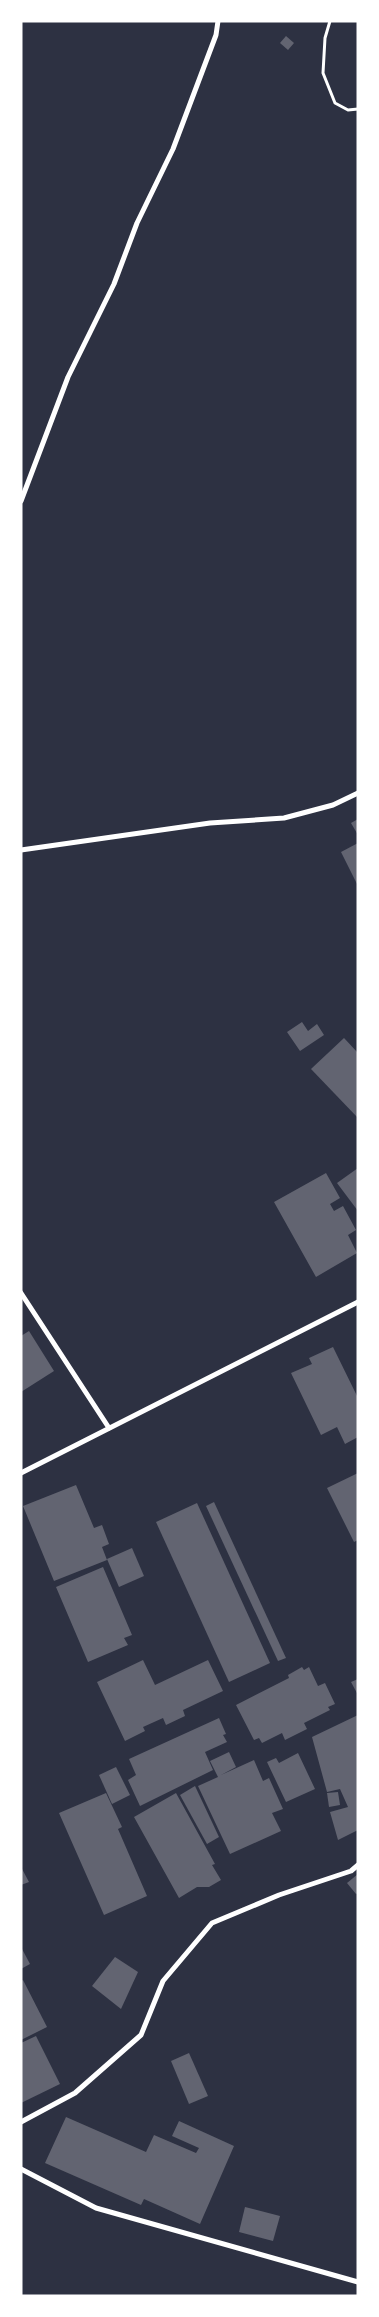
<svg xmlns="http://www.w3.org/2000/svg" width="379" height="2317" font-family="Roboto,sans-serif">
<rect width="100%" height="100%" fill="#2d3142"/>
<g fill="#626471">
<polygon points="286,36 294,43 288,50 280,43"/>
<polygon points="358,819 358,835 351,823"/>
<polygon points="358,843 358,886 341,852"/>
<polygon points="302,1022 308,1031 317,1024 324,1035 300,1051 287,1032"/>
<polygon points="344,1038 358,1053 358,1118 311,1069"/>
<polygon points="358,1168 358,1211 337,1183"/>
<polygon points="326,1173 340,1198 330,1204 334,1211 343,1206 356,1230 348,1235 357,1253 316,1277 274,1202"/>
<polygon points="29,1331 54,1371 21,1392 21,1336"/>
<polygon points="333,1347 358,1398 358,1437 345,1444 337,1427 321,1435 291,1373 312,1364 309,1358"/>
<polygon points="358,1473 358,1540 354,1542 327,1488"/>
<polygon points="76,1485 94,1528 102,1525 109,1544 102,1547 107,1560 54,1581 23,1506"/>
<polygon points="214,1502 286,1658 278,1661 206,1506"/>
<polygon points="197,1503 270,1663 229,1682 156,1522"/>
<polygon points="132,1548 144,1576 119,1587 107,1559"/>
<polygon points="103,1567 132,1635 124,1638 128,1645 88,1662 56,1587"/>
<polygon points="143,1660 155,1685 208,1660 223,1691 183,1710 185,1716 166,1725 163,1718 143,1727 145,1731 125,1741 97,1682"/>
<polygon points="302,1667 304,1670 309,1667 318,1686 325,1683 335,1704 328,1707 330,1710 304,1723 307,1729 285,1740 282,1733 262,1743 259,1738 254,1740 236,1705 289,1678 288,1675"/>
<polygon points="358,1679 358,1695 351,1682"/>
<polygon points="358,1715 358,1830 338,1840 330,1812 348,1807 340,1789 327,1792 312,1737"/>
<polygon points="219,1718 226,1734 223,1735 227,1742 205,1752 213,1770 140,1806 128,1780 136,1775 129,1759"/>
<polygon points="229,1752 236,1767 221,1775 254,1760 263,1781 269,1778 283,1809 272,1813 281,1831 230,1854 198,1786 218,1777 210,1761"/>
<polygon points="298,1753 315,1789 286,1802 267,1762 276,1758 279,1763"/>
<polygon points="116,1767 130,1795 112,1804 99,1775"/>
<polygon points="195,1786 219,1837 207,1844 180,1795"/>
<polygon points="338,1792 340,1805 329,1807 327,1793"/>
<polygon points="106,1793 122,1827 118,1829 147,1896 104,1915 59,1813"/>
<polygon points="176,1793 215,1864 212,1865 221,1880 209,1887 197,1887 179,1898 134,1817"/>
<polygon points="21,1867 29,1882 21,1885"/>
<polygon points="358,1874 358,1893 356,1894 347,1883"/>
<polygon points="21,1947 30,1964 21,1969"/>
<polygon points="115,1957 138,1972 121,2009 92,1986"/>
<polygon points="23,1980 47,2027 21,2040 21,1981"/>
<polygon points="36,2036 60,2084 21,2103 21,2043"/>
<polygon points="189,2053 208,2096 189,2104 171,2061"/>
<polygon points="66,2117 146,2152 154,2135 196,2153 199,2148 172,2136 179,2121 234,2146 200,2224 144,2199 141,2205 45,2163"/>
<polygon points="245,2207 280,2216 273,2241 239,2232"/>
</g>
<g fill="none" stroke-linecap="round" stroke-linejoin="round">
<polyline stroke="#fff" stroke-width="3" points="330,21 325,38 323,73 335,103 348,110 358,109"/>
<g stroke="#fff" stroke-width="5">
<polyline points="21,501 68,377 114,284 137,223 173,149 216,35 218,21"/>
<polyline points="21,850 210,823 284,818 333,805 358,793"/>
<polyline points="21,1293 109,1428"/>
<polyline points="21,1473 358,1302"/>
<polyline points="21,2122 75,2093 141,2035 163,1981 212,1923 279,1895 351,1871 358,1865"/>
<polyline points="21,2169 96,2208 358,2282"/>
</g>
</g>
<rect width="379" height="2317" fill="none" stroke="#ffffff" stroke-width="45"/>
</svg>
